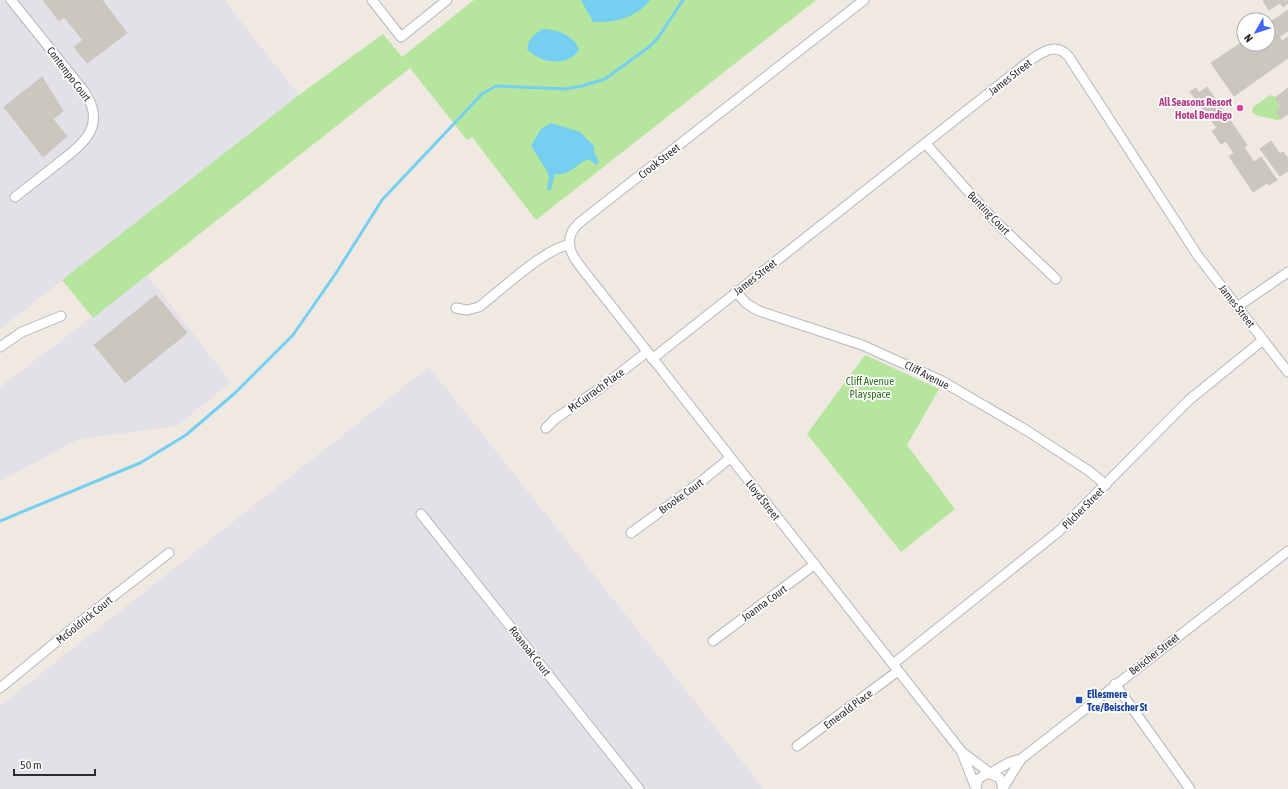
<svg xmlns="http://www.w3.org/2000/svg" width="1288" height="789" font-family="'Asap Condensed',sans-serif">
<rect width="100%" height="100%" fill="#efe9e1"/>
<g fill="#e3e1e8">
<polygon points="0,0 224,0 299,95 0,329"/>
<polygon points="147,275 231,382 177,426 79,439 0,481 0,387"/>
<polygon points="429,367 764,789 0,789 0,706"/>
</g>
<g fill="#b6e59e">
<polygon points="474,0 816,0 536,220 472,137 467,140 410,68 93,318 62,280 299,95 383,34 402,57"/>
<polygon points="1270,95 1275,97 1281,107 1276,111 1281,119 1278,120 1258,116 1252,112 1253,107"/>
<polygon points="865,355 939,389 907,445 955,509 901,552 807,434"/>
</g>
<g fill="#75cff0">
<path d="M581 0H650C636 18 614 23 593 22Z"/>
<path d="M543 29C558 30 574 35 579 50 567 68 540 63 527 49 529 38 534 34 543 29Z"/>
<path d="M551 123 580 132 594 146V152L599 162 596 165 589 159C575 164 571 176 555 174L551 190H547L549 177 547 171 531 146 541 129Z"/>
</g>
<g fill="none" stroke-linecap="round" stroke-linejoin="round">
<polyline stroke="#75cff0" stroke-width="3" points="0,521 140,463 186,435 235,393 293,335 336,273 382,200 482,94 496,86 565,89 582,86 605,79 649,47 658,38 683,0"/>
</g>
<g fill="#cbc7bf" stroke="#cbc5ba">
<polygon points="43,0 86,0 59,21"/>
<polygon points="88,0 102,0 127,33 87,63 74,47 83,40 64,17"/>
<polygon points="1264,0 1285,0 1284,2 1288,0 1288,3 1283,7 1280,3 1269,10 1263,1"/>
<polygon points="1288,10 1288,13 1268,27 1268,24"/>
<polygon points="1288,13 1288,31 1279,37 1282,41 1288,37 1288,54 1234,92 1215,64 1244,44 1268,44 1268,27"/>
<polygon points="1244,41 1244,44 1215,64 1234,92 1288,54 1288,58 1234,96 1211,63"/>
<polygon points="42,77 63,111 53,119 67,136 43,157 4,107"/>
<polygon points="1207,87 1247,145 1244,147 1254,162 1261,157 1277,180 1269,185 1267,183 1253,192 1229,156 1234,153 1226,141 1221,144 1212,131 1217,128 1190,92 1196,88 1199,93"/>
<polygon points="1288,88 1288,114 1281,119 1276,111 1281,107 1275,98"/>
<polygon points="1271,141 1280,154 1283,152 1288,158 1288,171 1280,176 1260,149"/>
<polygon points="156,295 187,333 125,383 94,345"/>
</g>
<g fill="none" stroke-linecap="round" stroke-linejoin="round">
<g stroke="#b4b7c1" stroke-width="11">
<g id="minor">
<path d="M11 0 84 91C108 126 83 144 56 165 43 175 29 186 15 197"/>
<polyline points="372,0 401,37 447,0"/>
<path d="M864 0 579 223C564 237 568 251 580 266L962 752 990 773"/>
<polyline points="926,144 992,218 1056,279"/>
<polyline points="736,292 747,304 759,311 862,345 940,380 1026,430 1089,471 1106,485"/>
<polyline points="1237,307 1288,272"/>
<path d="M456 308 467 310 479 307C501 290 543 250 568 245"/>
<polyline points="0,347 22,332 61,316"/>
<path d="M652 359 1032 59C1045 50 1057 43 1069 57L1198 256 1288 372"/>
<polyline points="546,428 555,419 599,389 647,352"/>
<polyline points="421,514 639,789"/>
<polyline points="631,533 698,484 730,458"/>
<polyline points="713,641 815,564"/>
<polyline points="893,664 1058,532 1189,400 1263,340"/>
<polyline points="1115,684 1190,789"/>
<polyline points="0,688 84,619 169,553"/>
<polyline points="797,746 898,671"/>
<polyline points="962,753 975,786"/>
<polyline points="991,773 1010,762 1021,759"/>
<polyline points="1003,788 1021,759 1288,551"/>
<polyline points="976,789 978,779 988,773 1000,778 1003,789"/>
</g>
</g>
<use href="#minor" stroke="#fff" stroke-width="9"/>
</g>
<circle fill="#d1479c" stroke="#fff" stroke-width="1.5" cx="1240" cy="108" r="4"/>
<rect fill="#1a4fb4" stroke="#fff" stroke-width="1.5" x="1075" y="696" width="8" height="8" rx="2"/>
<g text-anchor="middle" stroke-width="3.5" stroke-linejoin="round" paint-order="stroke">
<g font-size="11" fill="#2e2e2e" stroke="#fff">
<text transform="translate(69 74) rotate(53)" y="4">Contempo Court</text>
<text transform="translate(1010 77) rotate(-38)" y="4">James Street</text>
<text transform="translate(659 161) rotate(-38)" y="4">Crook Street</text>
<text transform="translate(989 213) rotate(46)" y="4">Bunting Court</text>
<text transform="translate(755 277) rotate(-38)" y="4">James Street</text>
<text transform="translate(1237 306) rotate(52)" y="4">James Street</text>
<text transform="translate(927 375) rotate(27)" y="4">Cliff Avenue</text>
<text transform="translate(596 390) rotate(-36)" y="4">McCurrach Place</text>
<text transform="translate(681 496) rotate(-36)" y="4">Brooke Court</text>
<text transform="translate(763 500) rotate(52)" y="4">Lloyd Street</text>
<text transform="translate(1083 508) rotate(-45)" y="4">Pilcher Street</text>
<text transform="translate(764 603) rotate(-36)" y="4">Joanna Court</text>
<text transform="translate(84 620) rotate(-39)" y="4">McGoldrick Court</text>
<text transform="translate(530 651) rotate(52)" y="4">Roanoak Court</text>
<text transform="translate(1154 654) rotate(-38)" y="4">Beischer Street</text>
<text transform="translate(848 709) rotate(-37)" y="4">Emerald Place</text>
</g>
<g font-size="11" font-weight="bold" fill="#b23c85" stroke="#fff" text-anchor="end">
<text x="1232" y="106">All Seasons Resort<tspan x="1232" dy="13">Hotel Bendigo</tspan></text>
</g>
<g font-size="11" fill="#2c6e1b" stroke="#fff">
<text x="870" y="385">Cliff Avenue<tspan x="870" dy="13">Playspace</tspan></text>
</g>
<g font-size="11" font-weight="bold" fill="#164399" stroke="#fff" text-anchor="start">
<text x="1087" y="698">Ellesmere<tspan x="1087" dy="13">Tce/Beischer St</tspan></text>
</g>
</g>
<g transform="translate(1256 32) rotate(231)"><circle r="19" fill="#ffffff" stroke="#ababab"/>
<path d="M0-3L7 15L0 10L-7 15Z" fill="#4264fb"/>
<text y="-6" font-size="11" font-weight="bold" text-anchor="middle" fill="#2e2e2e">N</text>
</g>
<path d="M14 769v6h81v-6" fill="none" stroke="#2e2e2e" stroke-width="2"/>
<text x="20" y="769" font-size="12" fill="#2e2e2e" stroke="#ffffff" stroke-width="3" paint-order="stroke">50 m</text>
</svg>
